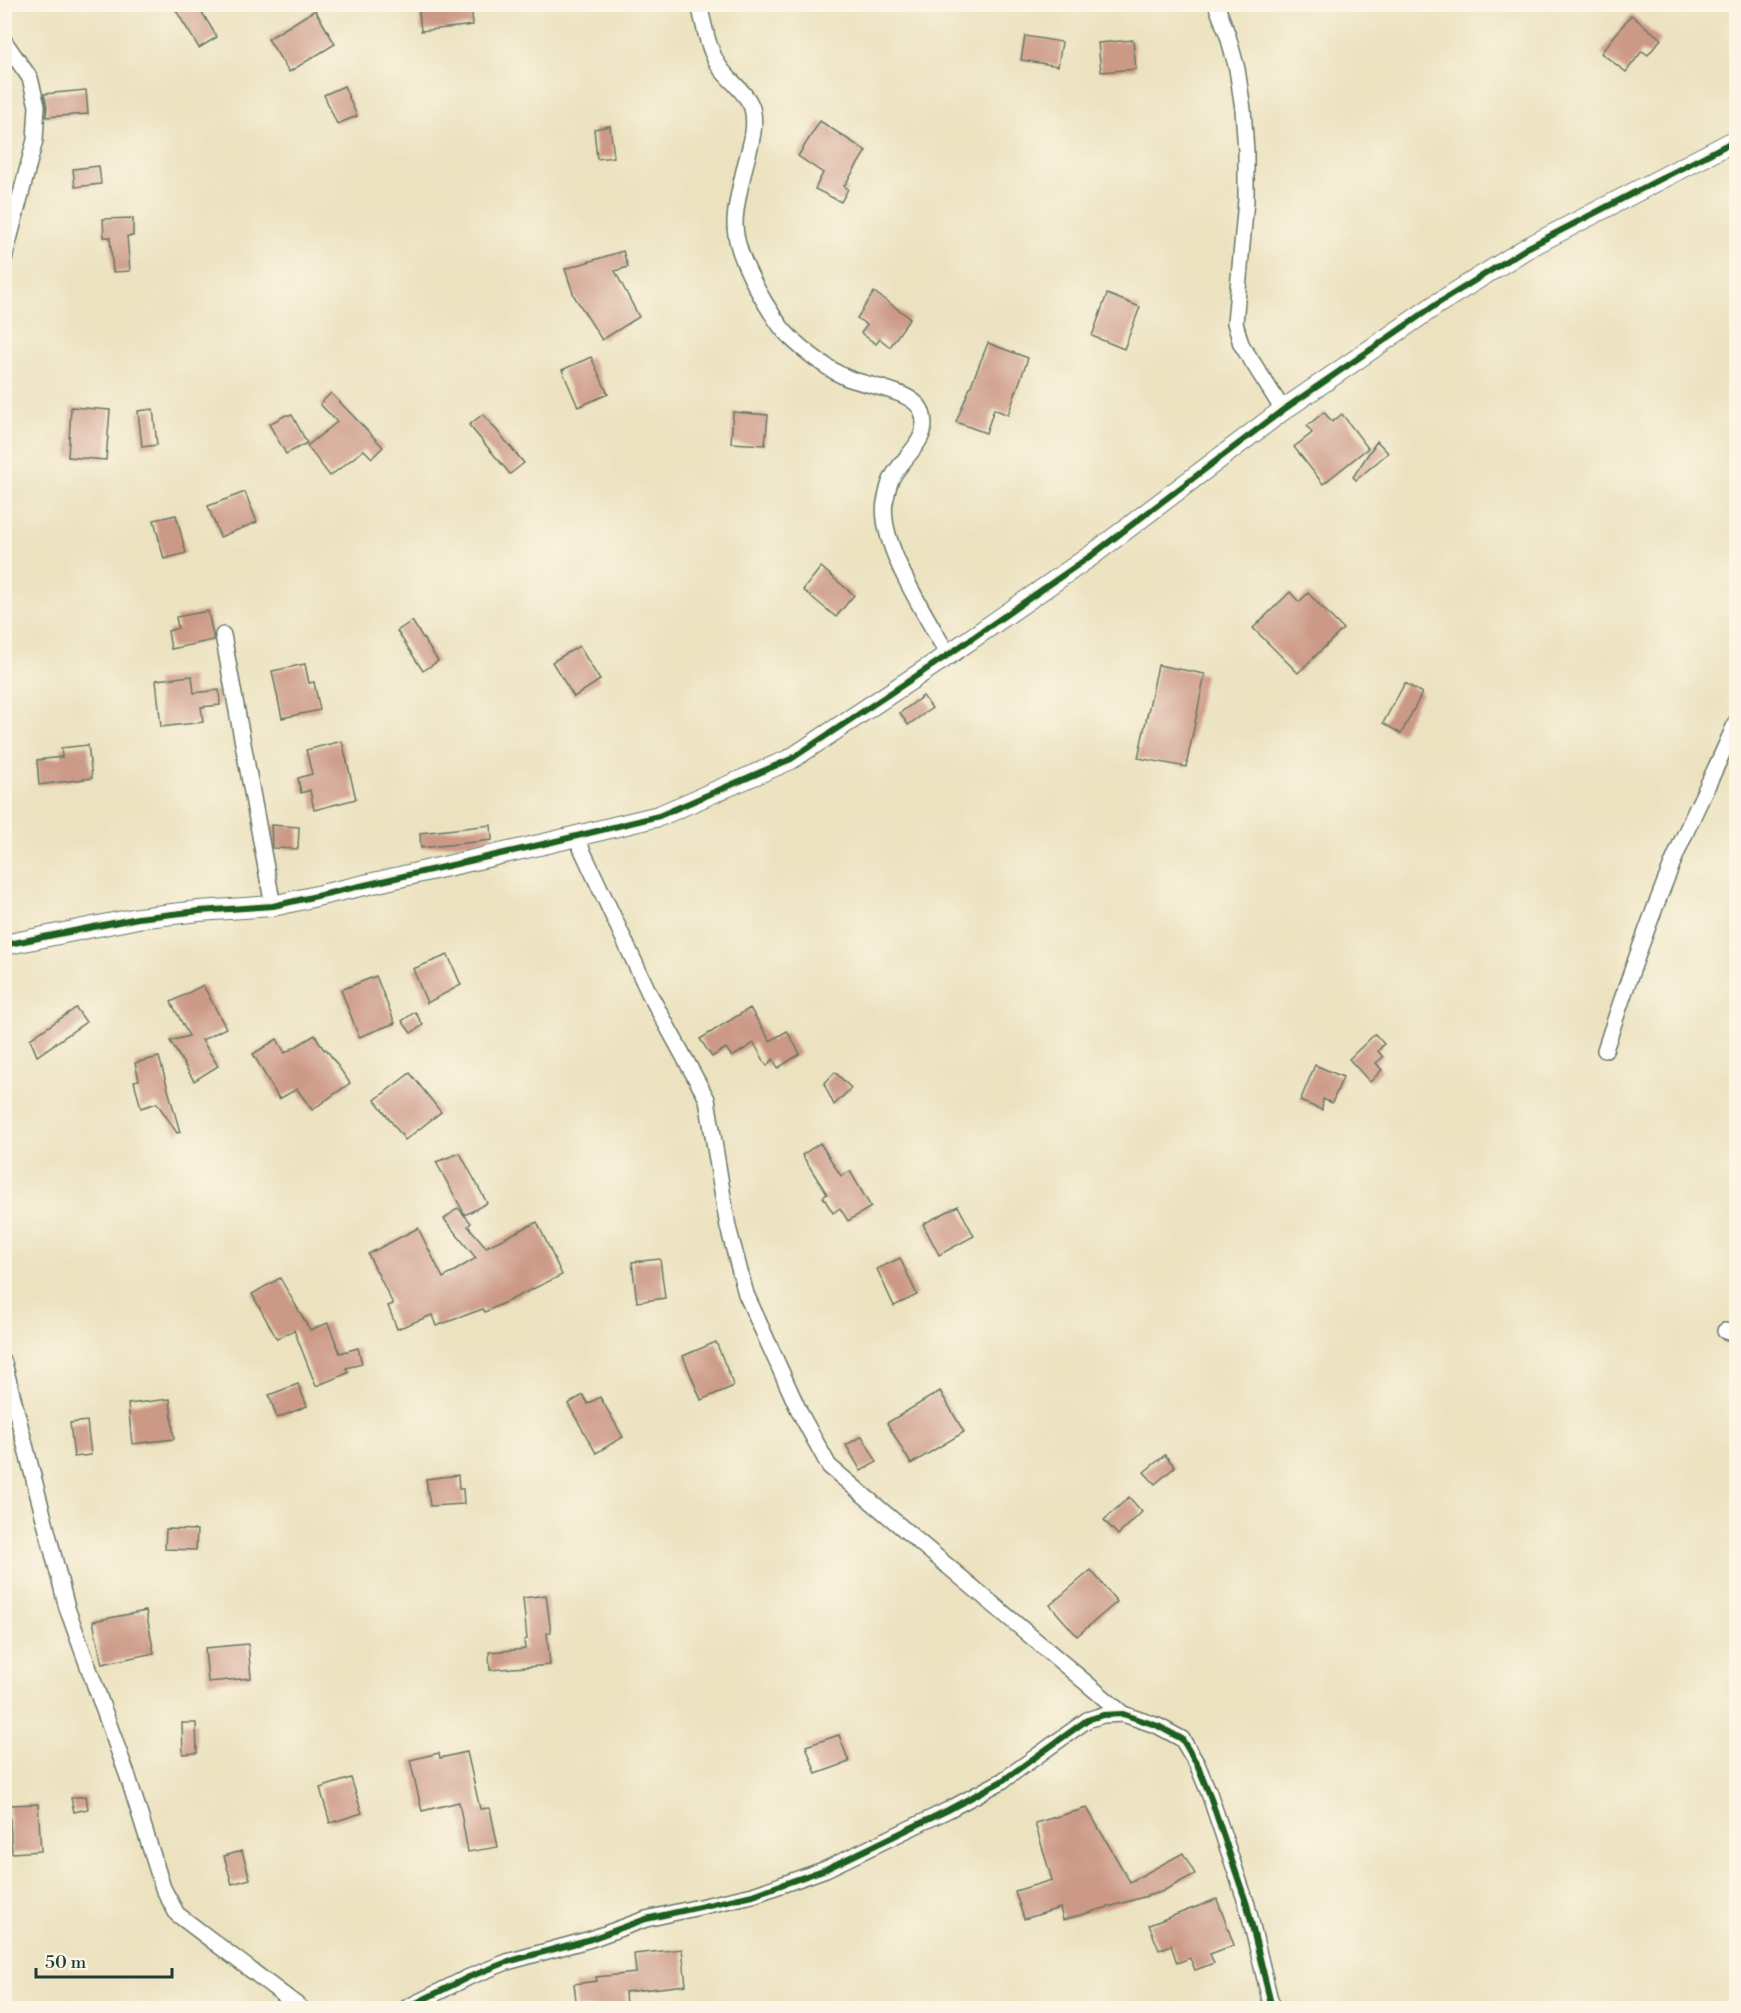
<svg xmlns="http://www.w3.org/2000/svg" width="1741" height="2013" font-family="'Libre Bodoni',serif">
<rect width="100%" height="100%" fill="#fcf5e5"/>
<filter id="ink" filterUnits="userSpaceOnUse"><feTurbulence type="fractalNoise" baseFrequency=".0167" numOctaves="2"/><feDisplacementMap in="SourceGraphic" scale="12" xChannelSelector="R" yChannelSelector="G"/><feConvolveMatrix kernelMatrix="1 2 1 2 8 2 1 2 1" color-interpolation-filters="sRGB"/></filter>
<filter id="wash" filterUnits="userSpaceOnUse"><feTurbulence type="fractalNoise" baseFrequency=".008" numOctaves="4" result="noise"/><feDisplacementMap in="SourceGraphic" scale="24" xChannelSelector="R" yChannelSelector="G"/><feGaussianBlur stdDeviation="1.35" result="paint"/><feColorMatrix in="noise" values="0 0 0 0 0 0 0 0 0 0 0 0 0 0 0 0 0 1.4 0 .05"/><feComposite in="paint" operator="in"/></filter>
<g filter="url(#wash)">
<rect width="100%" height="100%" fill="#ece2c0"/>
<g id="blocks">
<g fill="#cc9986">
<polygon points="172,4 197,4 217,37 199,48"/>
<polygon points="418,4 471,4 473,25 421,31"/>
<polygon points="315,10 335,44 289,72 268,39"/>
<polygon points="1631,15 1661,39 1648,55 1642,51 1626,72 1601,53"/>
<polygon points="1025,36 1062,42 1058,66 1021,60"/>
<polygon points="1133,40 1136,69 1101,72 1098,43"/>
<polygon points="344,86 357,116 337,124 324,95"/>
<polygon points="86,90 88,114 46,117 47,106 44,94"/>
<polygon points="820,121 866,151 844,186 848,189 841,202 815,189 823,173 798,156"/>
<polygon points="610,126 614,157 597,159 594,129"/>
<polygon points="99,166 101,184 75,187 73,169"/>
<polygon points="133,218 133,236 127,236 130,271 113,272 110,237 104,237 103,219"/>
<polygon points="623,251 628,267 615,271 639,317 602,340 574,296 565,269"/>
<polygon points="874,292 910,318 890,347 880,339 876,344 861,333 867,325 857,318"/>
<polygon points="1107,294 1140,307 1124,349 1092,336"/>
<polygon points="988,343 1028,358 1008,415 994,409 986,433 956,422"/>
<polygon points="591,357 608,394 578,407 562,370"/>
<polygon points="331,393 383,447 372,458 364,450 330,476 307,446 337,422 320,404"/>
<polygon points="71,407 110,410 106,460 68,457"/>
<polygon points="153,409 157,445 142,447 138,411"/>
<polygon points="733,412 768,415 765,445 731,443"/>
<polygon points="1324,412 1332,422 1342,414 1368,448 1323,484 1294,447 1312,433 1307,426"/>
<polygon points="483,414 524,463 510,474 469,425"/>
<polygon points="286,415 292,415 307,443 286,454 269,424"/>
<polygon points="1377,441 1388,453 1356,480 1353,477"/>
<polygon points="245,492 257,522 220,537 208,506"/>
<polygon points="176,515 186,553 164,559 154,520"/>
<polygon points="821,567 854,595 836,617 803,590"/>
<polygon points="1290,592 1299,602 1308,593 1343,629 1298,673 1253,628"/>
<polygon points="208,611 214,640 171,649 168,631 178,628 176,617"/>
<polygon points="412,621 438,661 423,671 397,631"/>
<polygon points="579,646 600,680 574,697 552,662"/>
<polygon points="305,664 309,683 314,682 320,710 282,718 272,671"/>
<polygon points="1158,665 1205,674 1186,767 1138,758"/>
<polygon points="192,676 194,693 219,690 220,705 201,707 203,722 161,727 156,680"/>
<polygon points="1405,683 1422,693 1401,734 1383,723"/>
<polygon points="923,696 932,708 908,725 900,713"/>
<polygon points="342,741 356,799 314,810 310,790 301,793 298,778 312,774 306,750"/>
<polygon points="88,745 92,778 39,785 37,760 62,757 61,748"/>
<polygon points="271,825 299,827 298,849 272,848"/>
<polygon points="491,825 492,840 421,848 420,833"/>
<polygon points="448,955 461,985 427,1003 413,969"/>
<polygon points="376,976 395,1023 359,1037 341,990"/>
<polygon points="203,985 226,1028 202,1040 218,1066 194,1081 170,1041 189,1036 171,1002"/>
<polygon points="76,1008 86,1022 37,1056 30,1039"/>
<polygon points="750,1008 770,1041 787,1031 800,1054 778,1068 773,1059 767,1066 754,1043 732,1057 726,1048 712,1057 700,1039"/>
<polygon points="415,1012 423,1025 411,1033 402,1021"/>
<polygon points="1375,1034 1384,1044 1378,1051 1383,1057 1376,1063 1382,1070 1370,1082 1349,1059"/>
<polygon points="315,1035 324,1050 326,1049 350,1083 312,1110 297,1089 279,1099 253,1054 277,1039 285,1053"/>
<polygon points="159,1057 180,1132 177,1133 157,1103 141,1108 134,1081 139,1080 135,1063"/>
<polygon points="1315,1065 1343,1077 1332,1103 1323,1099 1322,1110 1300,1101"/>
<polygon points="835,1072 851,1088 834,1105 824,1084"/>
<polygon points="410,1073 441,1112 405,1140 375,1100"/>
<polygon points="820,1143 841,1176 850,1171 871,1207 848,1221 840,1208 833,1213 823,1197 827,1194 802,1155"/>
<polygon points="460,1153 487,1203 465,1215 436,1162"/>
<polygon points="958,1206 974,1236 939,1255 923,1224"/>
<polygon points="458,1208 471,1223 468,1226 486,1247 537,1222 562,1275 485,1312 483,1309 436,1326 432,1315 397,1329 388,1306 393,1304 368,1254 418,1228 443,1278 476,1258 444,1219"/>
<polygon points="900,1258 917,1295 894,1306 877,1269"/>
<polygon points="660,1259 665,1298 637,1302 632,1262"/>
<polygon points="280,1278 310,1330 328,1323 340,1353 358,1348 362,1364 346,1368 348,1373 316,1386 294,1330 277,1339 252,1294"/>
<polygon points="716,1342 734,1386 701,1400 683,1356"/>
<polygon points="298,1384 307,1406 277,1418 269,1395"/>
<polygon points="940,1391 964,1432 911,1464 887,1423"/>
<polygon points="583,1395 588,1404 600,1397 623,1437 596,1453 568,1404"/>
<polygon points="170,1399 174,1439 132,1444 128,1404"/>
<polygon points="87,1421 91,1455 74,1457 70,1423"/>
<polygon points="862,1436 877,1462 861,1471 846,1445"/>
<polygon points="1165,1455 1175,1467 1155,1484 1144,1472"/>
<polygon points="458,1475 459,1489 463,1489 464,1504 430,1506 426,1479"/>
<polygon points="1129,1497 1142,1512 1118,1535 1104,1520"/>
<polygon points="166,1529 197,1530 196,1550 165,1549"/>
<polygon points="1091,1570 1117,1602 1077,1636 1050,1605"/>
<polygon points="546,1595 551,1633 547,1633 550,1665 490,1670 489,1652 525,1649 524,1640 527,1639 523,1598"/>
<polygon points="146,1611 154,1653 102,1664 93,1621"/>
<polygon points="248,1644 251,1678 208,1682 205,1648"/>
<polygon points="182,1723 196,1723 197,1753 183,1754"/>
<polygon points="839,1735 849,1762 816,1774 806,1746"/>
<polygon points="467,1752 480,1809 490,1808 498,1847 468,1852 459,1802 422,1811 410,1760 439,1753 440,1758"/>
<polygon points="351,1778 362,1813 330,1823 320,1788"/>
<polygon points="86,1796 88,1809 74,1812 71,1798"/>
<polygon points="38,1804 41,1851 12,1853 9,1805"/>
<polygon points="1087,1808 1130,1882 1183,1853 1195,1874 1161,1892 1063,1920 1060,1908 1024,1919 1015,1891 1052,1880 1035,1823"/>
<polygon points="242,1851 250,1879 232,1884 224,1856"/>
<polygon points="1217,1899 1234,1945 1210,1954 1214,1963 1195,1970 1190,1958 1177,1963 1171,1945 1159,1950 1149,1925"/>
<polygon points="682,1949 686,1985 625,1992 626,2007 577,2008 574,1984 597,1981 596,1977 636,1973 634,1954"/>
</g>
</g>
</g>
<g filter="url(#ink)">
<use href="#blocks" fill-opacity="0" stroke="#677765" stroke-width="1.5"/>
<g fill="none" stroke-linecap="round" stroke-linejoin="round">
<g stroke="#677765" stroke-width="18">
<g id="minor">
<path d="M699 4C704 25 708 51 721 69 730 81 747 93 752 108 757 127 750 147 745 166 741 185 735 204 735 224 735 255 763 302 781 327 794 344 826 368 845 377 865 386 914 390 922 412 932 441 901 457 891 480 888 486 887 495 885 502 878 544 928 618 948 655"/>
<polyline points="1216,4 1228,36 1237,69 1243,109 1246,151 1246,200 1235,323 1241,344 1283,410"/>
<polyline points="4,41 30,78 37,106 35,140 4,259"/>
<polyline points="223,635 273,906"/>
<polyline points="576,837 649,993 707,1099 728,1227 746,1294 800,1413 829,1466 1123,1714"/>
<path d="M1605 1050C1628 980 1652 911 1681 843 1699 802 1719 763 1736 722"/>
<polyline points="1725,1331 1736,1334"/>
<polyline points="4,1363 67,1608 128,1777 163,1888 177,1914 301,2008"/>
<polyline points="406,2008 469,1977 507,1962 591,1939 646,1919 753,1895 826,1869 948,1810 1002,1781 1087,1720 1103,1715 1123,1714 1158,1726 1182,1739 1197,1764 1209,1793 1247,1905 1272,2008"/>
</g>
</g>
<g stroke="#677765" stroke-width="22">
<polyline id="tertiary" points="4,945 138,918 199,911 273,906 548,843 659,816 791,759 948,655 1092,555 1283,410 1437,304 1527,248 1736,140"/>
</g>
<use href="#minor" stroke="#fff" stroke-width="15"/>
<use href="#tertiary" stroke="#fff" stroke-width="20"/>
<g stroke="#fcf5e5" stroke-width="10">
<g id="cycleway">
<polyline points="4,945 138,918 199,911 273,906 548,843 659,816 791,759 948,655 1092,555 1283,410 1437,304 1527,248 1736,140"/>
<polyline points="406,2008 469,1977 507,1962 591,1939 646,1919 753,1895 826,1869 948,1810 1002,1781 1087,1720 1103,1715 1123,1714 1158,1726 1182,1739 1197,1764 1209,1793 1247,1905 1272,2008"/>
</g>
</g>
<use href="#cycleway" stroke="#1b5e20" stroke-width="6"/>
</g>
</g>
<rect width="1741" height="2013" fill="none" stroke="#fcf5e5" stroke-width="24"/>
<path d="M36 1968v9h136v-9" fill="none" stroke="#1f3d34" stroke-width="3"/>
<text x="45" y="1968" font-size="18" fill="#1f3d34" stroke="#fcf5e5" stroke-width="4.5" paint-order="stroke">50 m</text>
</svg>
